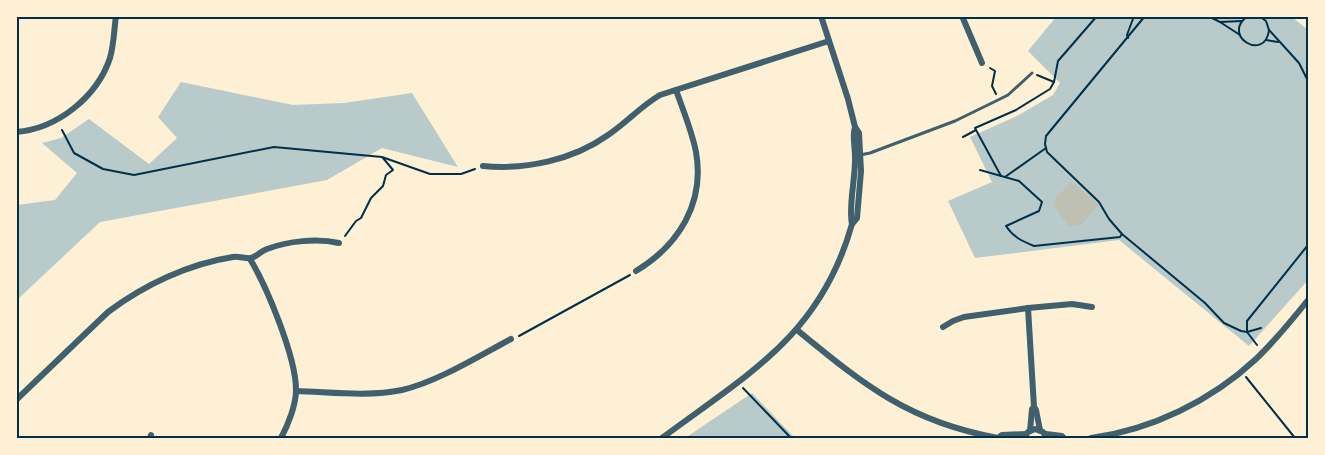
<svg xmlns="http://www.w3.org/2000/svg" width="1325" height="455" font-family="Poppins,sans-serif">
<rect width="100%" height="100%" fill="#fdf0d5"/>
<g fill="#b9caca">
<polygon points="1056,17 1292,17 1308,30 1308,280 1249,346 1119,240 975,258 948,201 992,182 970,137 1017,116 1053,95 1060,83 1028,51"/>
<polygon points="181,82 293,105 344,103 412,93 458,167 382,148 327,180 100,222 17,300 17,205 55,200 77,173 42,143 61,138 89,119 149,164 177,138 158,117"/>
<polygon points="752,393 795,438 685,438"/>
</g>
<polygon fill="#bec0b2" points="1071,182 1099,204 1082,224 1068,226 1054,205 1056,203 1053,201"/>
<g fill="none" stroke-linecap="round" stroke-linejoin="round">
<g stroke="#003049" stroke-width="2">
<polyline points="1145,16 1046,136 1045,144 1047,152 1099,202 1109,219 1122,234 1205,303 1224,323 1241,331 1247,332 1261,328"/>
<polyline points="1208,16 1220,22 1242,21"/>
<path d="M1248 16C1220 35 1265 63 1269 30"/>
<polyline points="1259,16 1266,21 1269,30 1299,63 1308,81"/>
<polyline points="1220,22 1240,35"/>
<polyline points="1128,38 1127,35 1134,16"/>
<polyline points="1266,40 1278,42"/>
<polyline points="990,68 995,71 992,86 996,94"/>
<polyline points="1037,75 1054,82"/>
<polyline points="62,130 74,153 103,169 134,175 274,147 382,157 430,174 461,174 475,169"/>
<polyline points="976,130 1001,176"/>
<polyline points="963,137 976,130 975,128 1016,110 1050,89 1054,82 1058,61 1097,16"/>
<path d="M980 170 1019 181 1042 202 1039 211 1006 226C1013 237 1022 241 1034 246L1120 237 1122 234"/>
<polyline points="1005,177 1046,148"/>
<polyline points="345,236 356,221 361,218 371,198 383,186 386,175 393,170 383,158"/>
<polyline points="519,336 630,275"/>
<polyline points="1257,345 1247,332 1247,321 1308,245"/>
<polyline points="1246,377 1295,438"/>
<polyline points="743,388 791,438"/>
</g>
<polyline stroke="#3f606c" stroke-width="3" points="860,155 870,153 955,121 998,100 1008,95 1032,73"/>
<g stroke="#3f606c" stroke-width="6">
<polyline points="962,16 982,63"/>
<path d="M16 132C57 129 97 97 110 58 114 44 114 30 116 16"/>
<path d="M483 166C526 170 573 160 608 135 626 123 641 106 660 95L829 41"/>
<path d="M852 224C848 207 856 176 855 156 855 146 852 137 855 127"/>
<path d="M250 259C267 287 296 357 296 390 296 405 288 425 281 438"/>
<path d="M636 271C679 245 705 203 696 152 692 131 683 110 676 90"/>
<polyline points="1028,308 1034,407 1036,410 1040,430"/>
<polyline points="943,327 953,321 964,317 1028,308 1072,304 1092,307"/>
<path d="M797 330C864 385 909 422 998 438L1002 435 1026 434"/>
<path d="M296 391C331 392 368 397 402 390 437 382 479 356 511 339"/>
<path d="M16 400 108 312C144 285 188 264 233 257 239 256 246 259 251 258 256 257 261 251 267 249 288 241 317 238 339 243"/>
<polyline points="1030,431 1032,409 1034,407"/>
<polyline points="1046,434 1062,436 1064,438"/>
<polyline points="150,438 151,435"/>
<path d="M662 438C748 374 821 335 852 224L857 218 861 171 859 133 855 127 848 99 821 16"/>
<polyline points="1024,438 1028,432 1035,429 1043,432 1047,438"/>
<path d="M1091 438C1151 430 1211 401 1256 359 1275 341 1292 320 1308 300"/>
</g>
</g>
<rect width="1325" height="455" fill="none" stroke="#fdf0d5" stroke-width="36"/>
<rect x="18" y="18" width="1289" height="419" fill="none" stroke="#003049" stroke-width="2"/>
</svg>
